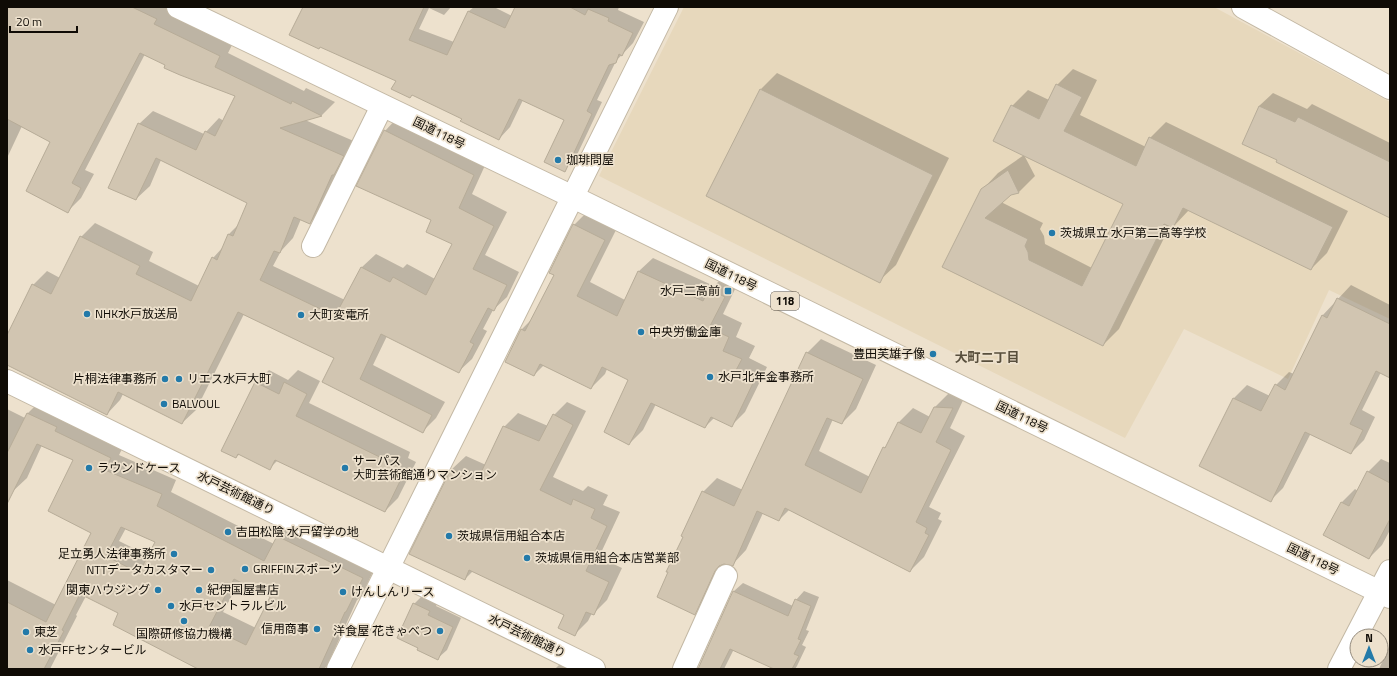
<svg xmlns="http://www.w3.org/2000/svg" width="1397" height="676" font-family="'Titillium Web','Noto Sans JP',sans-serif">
<rect width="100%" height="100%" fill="#ede1cd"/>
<polygon fill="#e7d8bc" points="684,7 1214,7 1390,102 1390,319 1329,290 1288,379 1184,329 1125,438 599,176"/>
<g fill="#0003" fill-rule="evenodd">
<polygon points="7,7 169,7 167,11 233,43 228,53 304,91 306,88 335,102 322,115 305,120 356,142 323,209 310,223 301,219 293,238 281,251 273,266 345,300 362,267 376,254 403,268 407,264 435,279 453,244 433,220 385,131 398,117 487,161 472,194 507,212 485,255 519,272 507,297 493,310 483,329 487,331 472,359 458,372 387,336 373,365 445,402 436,418 423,431 324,382 336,357 244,314 196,410 182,423 123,394 120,400 107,414 7,364 7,337 33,285 47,271 60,278 81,237 95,223 153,252 149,261 199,286 213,258 223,247 229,234 239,224 248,202 161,160 150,186 136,199 139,124 153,111 204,134 219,118 224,121 237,96 145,54 85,170 94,174 81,198 68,211 52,141 22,126 7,158"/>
<polygon points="304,7 451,7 444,15 429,8 419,29 454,42 469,11 474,7 494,7 512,16 517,7 619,7 618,10 644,22 633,43 616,61 597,100 602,102 575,159 564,170 566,120 523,100 510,127 499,139 463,118 413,94 410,97 397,80"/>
<polygon points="1073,69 1097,80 1080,115 1146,147 1150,138 1166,122 1348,211 1327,253 1311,269 1189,210 1173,227 1170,226 1119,329 1103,345 944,267 982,190 998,173 1024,155 1035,176 1019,192 1011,194 1001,202 1043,223 1040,229 1044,236 1045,244 1092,268 1124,203 1012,106 1028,90 1049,100 1057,85"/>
<polygon points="777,73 949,158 896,265 879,281 761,89"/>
<polygon points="1273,93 1307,109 1312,104 1390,143 1390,217 1278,159 1259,106"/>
<polygon points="588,211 618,226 590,282 625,300 639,271 653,258 714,286 724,276 738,283 723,314 742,323 736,337 755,346 749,358 767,367 745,412 732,425 715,417 705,427 656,404 643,430 629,444 629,379 607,369 605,374 591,388 544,365 534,375 522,329 531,320 555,275 574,225"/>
<polygon points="1351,285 1390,305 1390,377 1381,372 1362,410 1375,417 1364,440 1351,453 1311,433 1283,488 1270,501 1234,398 1247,385 1270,396 1276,385 1289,372 1294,374 1322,316"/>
<polygon points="821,339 876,365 856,409 842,423 833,419 819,451 870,477 884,448 889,444 899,422 913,408 930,417 935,407 949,393 966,394 950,428 965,436 929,507 941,513 938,519 942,521 924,557 910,571 789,510 779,520 763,513 746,550 732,565 725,563 708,600 694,614 685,537 703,492 717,478 743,490 807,353"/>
<polygon points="269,370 288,380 298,370 320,381 309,403 410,452 408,458 416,462 398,498 385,511 278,460 270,468 240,454 236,457 256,383"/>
<path d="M42 399 125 443 119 455 176 480 171 492 274 544 277 537 292 523 377 563 361 597 357 600 327 666 324 669H200L120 613 86 596 76 615 77 616 50 669H7V580L56 605 93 532 74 460 42 445 27 478 12 492 7 489V409L25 418 28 413ZM126 528 157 541 149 556 119 541ZM240 581 271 596 256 628 223 612Z"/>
<polygon points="567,402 586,411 553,477 583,491 588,486 608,495 603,505 620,512 599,557 622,568 607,600 593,614 592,613 588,621 574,635 566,614 473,571 465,579 411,553 452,469 466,456 486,465 504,427 518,413 548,426 554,415"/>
<polygon points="1381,459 1390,463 1390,530 1382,545 1369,558 1325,535 1342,502 1355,489 1358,491 1368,472"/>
<polygon points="743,583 793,606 796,600 804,591 819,597 806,630 809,631 802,645 806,647 797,666 795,669 776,669 734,649 724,669 699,669 734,591"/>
<polygon points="423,595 438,602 436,606 461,618 447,650 438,658 414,604"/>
<polygon points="1390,645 1390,669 1379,669"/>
<polygon points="563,661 579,669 555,669"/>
</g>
<g fill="#d1c5b1" stroke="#b7ac98" fill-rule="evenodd">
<polygon points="7,7 132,7 157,19 154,24 220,56 215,67 291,104 292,101 322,116 280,128 344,156 334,175 332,175 310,224 294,217 280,253 274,251 260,280 335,316 361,267 390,282 393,277 426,295 452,244 426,232 431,220 356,186 384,130 474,175 459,208 494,226 473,269 507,285 494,311 488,308 470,342 474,344 459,373 381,334 360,379 432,415 423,433 322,382 334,358 238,312 182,424 118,392 107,415 7,365 7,335 32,284 51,294 80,236 140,266 136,274 191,301 212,257 217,260 228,234 233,236 247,203 156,158 136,200 108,188 138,123 196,150 205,131 215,136 235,96 180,75 164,68 165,65 140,53 72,183 81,188 68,213 26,191 50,142 7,119"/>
<polygon points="303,7 424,7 409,40 447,55 468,11 505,28 515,7 570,7 585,15 588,9 609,18 608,21 633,33 622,56 619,54 616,63 609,65 587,111 592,114 565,172 544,162 564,120 519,99 499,140 460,121 462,119 412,95 410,98 391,89 396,81 320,47 319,49 289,35"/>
<polygon points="1056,84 1082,97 1064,131 1136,166 1149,137 1333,227 1311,270 1183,208 1173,228 1164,224 1103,346 942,267 981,189 1008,170 1019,193 1011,195 985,218 1028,239 1025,246 1028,252 1029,260 1082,286 1123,204 993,141 1011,105 1039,119"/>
<polygon points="760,89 933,175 880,283 706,196"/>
<polygon points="1259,106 1295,122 1298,117 1390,162 1390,218 1276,162 1277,160 1242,144"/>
<polygon points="573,224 605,240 577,296 617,316 638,271 703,301 709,289 725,297 709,328 729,337 723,351 742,359 735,372 754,381 732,427 711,417 705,428 651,403 629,445 604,432 628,380 602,367 591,389 540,364 534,376 505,362 521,329 525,331 554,275 549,273"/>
<polygon points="1337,298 1390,324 1390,378 1376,371 1350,424 1363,430 1351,454 1305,432 1271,502 1199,466 1233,398 1261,411 1275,384 1285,390 1322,315 1327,318"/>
<polygon points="806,352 863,379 842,424 827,418 805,465 861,493 883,447 885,448 898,422 921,433 934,407 953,408 936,442 951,450 916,522 927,528 925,533 929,535 910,572 785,508 779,521 757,511 733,566 724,564 719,566 715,571 695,615 657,597 668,572 666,572 683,537 681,536 702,491 734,506"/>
<polygon points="255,382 279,394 284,382 307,394 296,416 398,466 396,471 403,475 385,512 275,460 270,470 238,454 236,458 221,451"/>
<path d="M27 413 57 427 55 431 111 458 105 470 162 494 157 506 264 561 277 536 363 578 346 612H345L319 669H198L113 625 118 613 80 594 62 630 64 631 44 669H7V602L46 622 91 533 48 511 73 460 37 444 7 504V453ZM121 527 155 542 139 573 106 556ZM234 579 270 597 246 645 209 627Z"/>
<polygon points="553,414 573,425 540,490 571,505 573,499 595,509 591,518 607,526 586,571 609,582 594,615 586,612 575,636 558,628 564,615 469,570 465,580 409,554 451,469 477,481 503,426 539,441"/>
<polygon points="1367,471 1390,483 1390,519 1369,559 1323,535 1341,502 1349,506"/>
<polygon points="733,591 788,616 795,599 811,606 798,639 801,640 794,654 799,656 792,669 774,669 730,649 720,669 698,669"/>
<polygon points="413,603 430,611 428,615 453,627 438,660 417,650 418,648 397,638"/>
</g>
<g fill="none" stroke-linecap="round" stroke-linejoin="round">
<g stroke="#c3b8a4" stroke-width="24">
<g id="minor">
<polyline points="1243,7 1390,88"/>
<polyline points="313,246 382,106"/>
<polyline points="7,381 594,669"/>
<polyline points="338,669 667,7"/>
<polyline points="684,669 726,576"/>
<polyline points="1339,669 1390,571"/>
</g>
</g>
<g stroke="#c3b8a4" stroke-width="24">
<polyline id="highway" points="178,7 573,197 1390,597"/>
</g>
<use href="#minor" stroke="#fff" stroke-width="22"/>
<use href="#highway" stroke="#fff" stroke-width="22"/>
</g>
<g fill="#237aa9" stroke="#ede1cd" stroke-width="1.5">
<circle cx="558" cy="160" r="4"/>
<circle cx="1052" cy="233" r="4"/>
<rect x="724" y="287" width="8" height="8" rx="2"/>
<circle cx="87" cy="314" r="4"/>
<circle cx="301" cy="315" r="4"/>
<circle cx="641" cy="332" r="4"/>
<circle cx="933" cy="354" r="4"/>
<circle cx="710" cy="377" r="4"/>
<circle cx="165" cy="379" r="4"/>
<circle cx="179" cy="379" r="4"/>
<circle cx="164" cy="404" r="4"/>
<circle cx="89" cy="468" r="4"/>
<circle cx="345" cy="468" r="4"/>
<circle cx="228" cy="532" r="4"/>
<circle cx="449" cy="536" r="4"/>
<circle cx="174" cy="554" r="4"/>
<circle cx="527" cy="558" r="4"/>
<circle cx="245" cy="569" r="4"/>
<circle cx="211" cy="570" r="4"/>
<circle cx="158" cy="590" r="4"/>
<circle cx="199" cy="590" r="4"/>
<circle cx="343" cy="592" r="4"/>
<circle cx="171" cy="606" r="4"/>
<circle cx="184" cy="621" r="4"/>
<circle cx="317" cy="629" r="4"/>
<circle cx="440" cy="631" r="4"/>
<circle cx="26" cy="632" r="4"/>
<circle cx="30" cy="650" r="4"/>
</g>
<g text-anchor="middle" stroke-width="3.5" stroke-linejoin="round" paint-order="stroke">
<rect fill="#ede1cd" stroke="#524b41" stroke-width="1" x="771" y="292" width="28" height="18" rx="3"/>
<g font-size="11" font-weight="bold" fill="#0f0b05">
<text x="785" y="305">118</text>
</g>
<g font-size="12" fill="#0f0b05" stroke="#ede1cd">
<text transform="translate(439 133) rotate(26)" y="4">国道118号</text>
<text transform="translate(731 275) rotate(26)" y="4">国道118号</text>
<text transform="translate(1022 417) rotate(26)" y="4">国道118号</text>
<text transform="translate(236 493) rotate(26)" y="4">水戸芸術館通り</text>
<text transform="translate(1313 559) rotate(26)" y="4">国道118号</text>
<text transform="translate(527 636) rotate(26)" y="4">水戸芸術館通り</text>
</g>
<g font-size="12" fill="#0f0b05" stroke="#ede1cd" text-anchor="start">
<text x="566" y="164">珈琲問屋</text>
<text x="1060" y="237">茨城県立 水戸第二高等学校</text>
<text x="720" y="295" text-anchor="end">水戸二高前</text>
<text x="95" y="318">NHK水戸放送局</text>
<text x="309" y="319">大町変電所</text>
<text x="649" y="336">中央労働金庫</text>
<text x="925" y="358" text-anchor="end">豊田芙雄子像</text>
<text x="718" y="381">水戸北年金事務所</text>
<text x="157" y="383" text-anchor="end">片桐法律事務所</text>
<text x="187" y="383">リエス水戸大町</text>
<text x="172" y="408">BALVOUL</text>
<text x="353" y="465">サーパス<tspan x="353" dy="14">大町芸術館通りマンション</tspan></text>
<text x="97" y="472">ラウンドケース</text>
<text x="236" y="536">吉田松陰 水戸留学の地</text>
<text x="457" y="540">茨城県信用組合本店</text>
<text x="166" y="558" text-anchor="end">足立勇人法律事務所</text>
<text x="535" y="562">茨城県信用組合本店営業部</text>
<text x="253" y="573">GRIFFINスポーツ</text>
<text x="203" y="574" text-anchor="end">NTTデータカスタマー</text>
<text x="150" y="594" text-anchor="end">関東ハウジング</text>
<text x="207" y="594">紀伊国屋書店</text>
<text x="351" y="596">けんしんリース</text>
<text x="179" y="610">水戸セントラルビル</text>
<text x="309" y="633" text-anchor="end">信用商事</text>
<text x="432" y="635" text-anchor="end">洋食屋 花きゃべつ</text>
<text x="34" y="636">東芝</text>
<text x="184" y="638" text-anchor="middle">国際研修協力機構</text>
<text x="38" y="654">水戸FFセンタービル</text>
</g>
<g font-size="13" font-weight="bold" fill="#584f3d" stroke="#ede1cd">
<text x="987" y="362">大町二丁目</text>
</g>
</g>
<rect width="1397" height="676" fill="none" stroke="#0f0b05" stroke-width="16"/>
<g transform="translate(1369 648)"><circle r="19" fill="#ede1cd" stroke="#948b7d"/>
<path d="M0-3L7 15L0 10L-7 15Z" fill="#237aa9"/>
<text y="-6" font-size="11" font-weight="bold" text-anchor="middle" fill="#0f0b05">N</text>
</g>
<path d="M10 26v6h67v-6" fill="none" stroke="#0f0b05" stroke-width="2"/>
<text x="16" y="26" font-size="12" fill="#0f0b05" stroke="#ede1cd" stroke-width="3" paint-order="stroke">20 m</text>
</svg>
